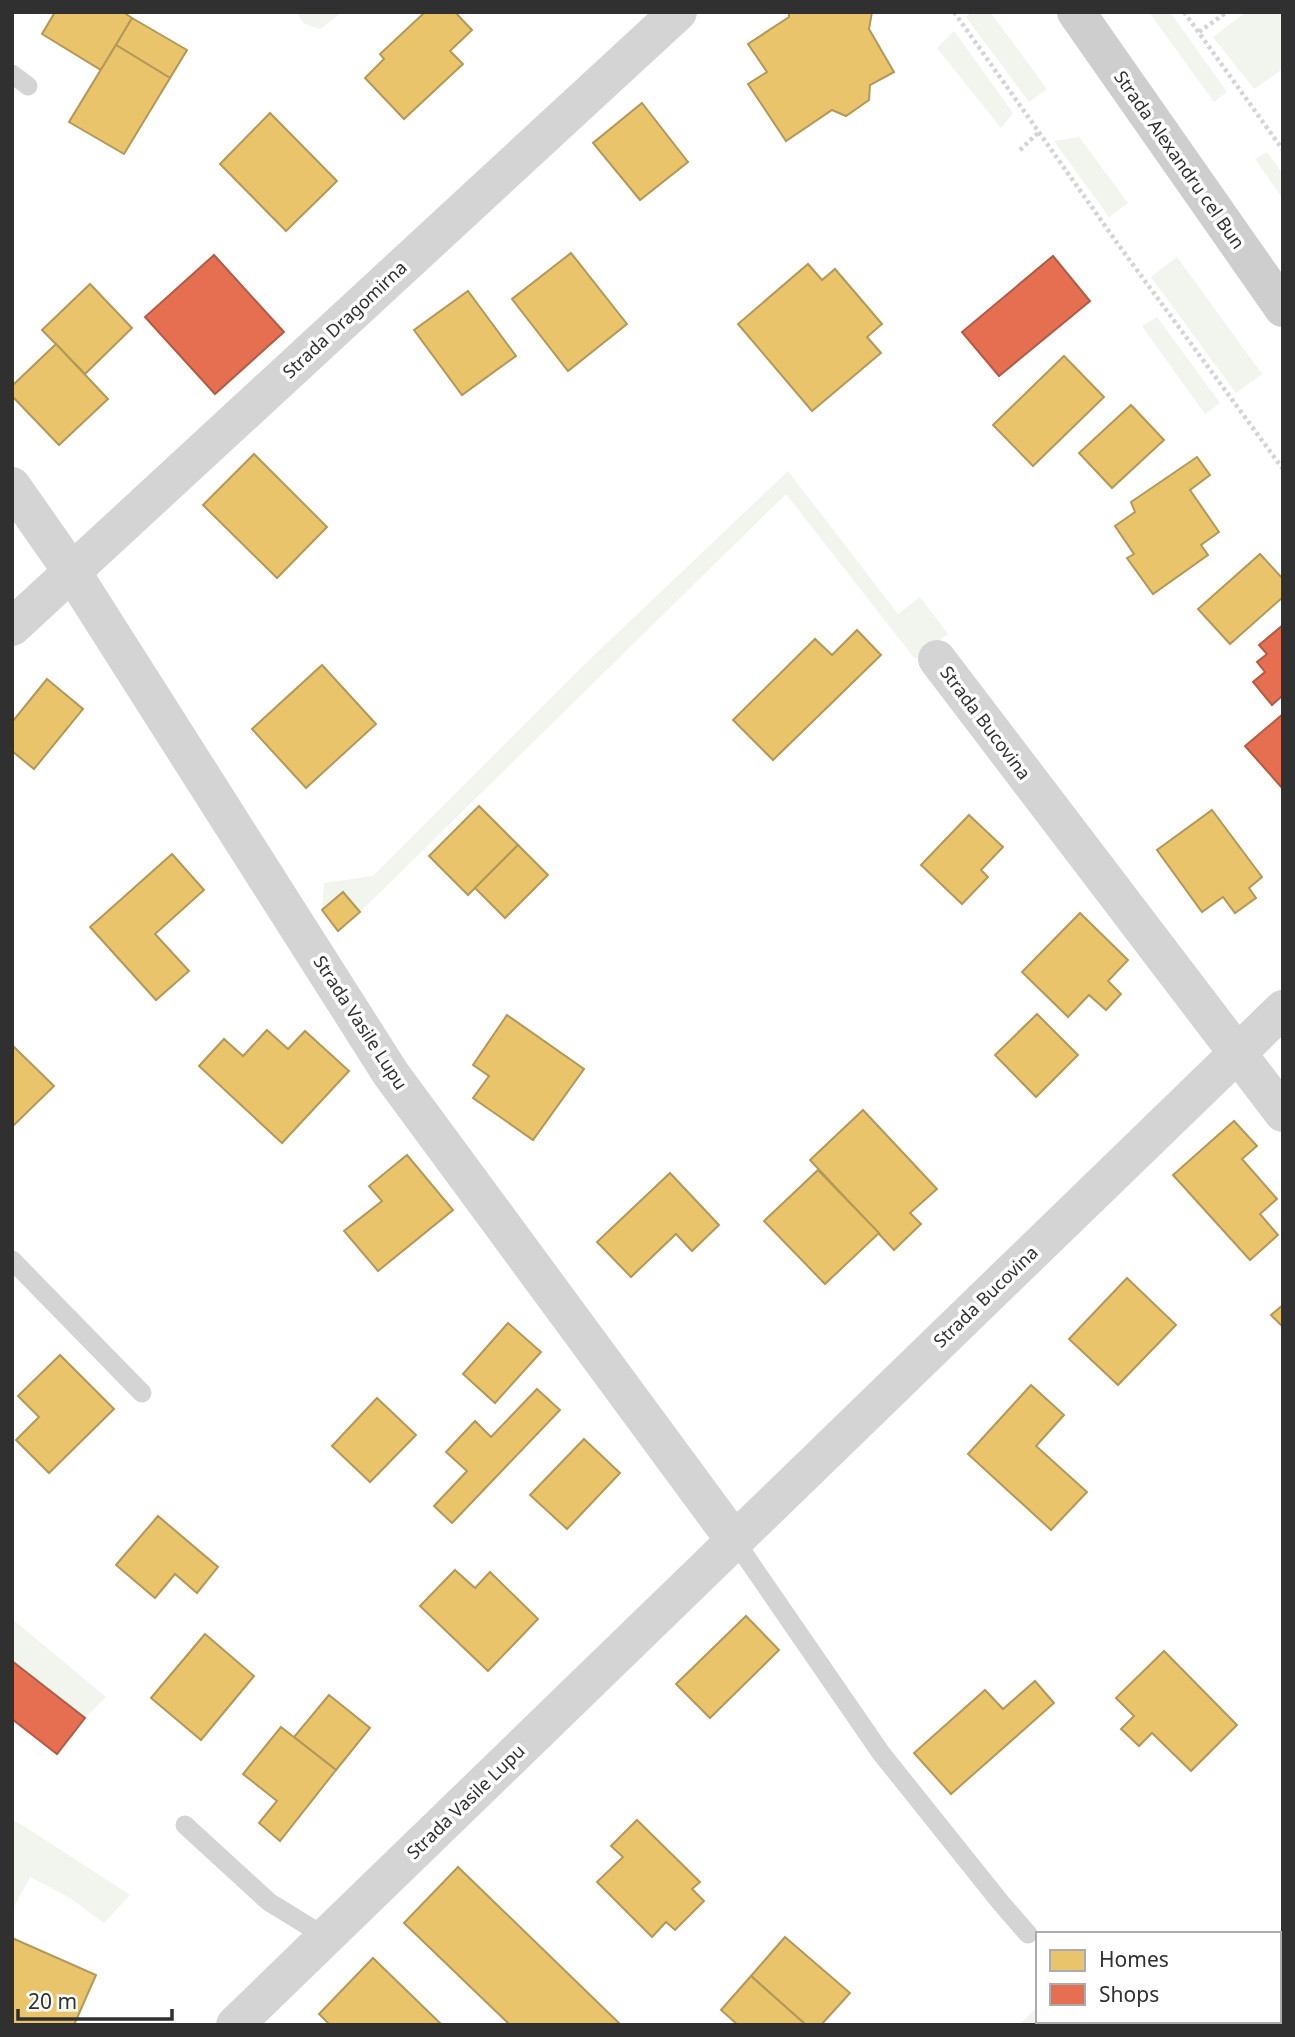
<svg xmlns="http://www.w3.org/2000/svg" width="1295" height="2037" font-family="'Noto Sans',sans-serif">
<rect width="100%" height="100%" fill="#fff"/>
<g fill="#f1f5ed">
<polygon points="297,12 342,12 320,29 304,24"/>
<polygon points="972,12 990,12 1047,89 1029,102 966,17"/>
<polygon points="1149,12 1170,12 1227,92 1214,102"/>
<polygon points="1246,12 1283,12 1283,69 1254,89 1213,37"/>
<polygon points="954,31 1013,113 1001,128 937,48"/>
<polygon points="1079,137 1128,203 1109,217 1054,141"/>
<polygon points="1267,152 1283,174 1283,199 1255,159"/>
<polygon points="1177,257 1262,374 1236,393 1151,277"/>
<polygon points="1157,317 1220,403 1205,414 1142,326"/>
<polygon points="788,471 898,614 920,597 948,634 915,659 786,494 360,912 343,892 322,910 324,883 373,876 587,662"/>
<polygon points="12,1619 106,1697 85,1718 12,1661"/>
<polygon points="12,1820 22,1825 130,1895 104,1923 70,1898 30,1877 12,1911"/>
<polygon points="1038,2006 1038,2021 1075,2021 1078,2025 1019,2025"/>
</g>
<g fill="#e9c46a" stroke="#b29859" stroke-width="2">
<polygon points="55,12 123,12 132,18 101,70 42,34"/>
<polygon points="425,12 455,12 472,30 450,51 463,64 404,119 365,78 384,59 380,54"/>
<polygon points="789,12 872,12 869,29 894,72 870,85 869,100 846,116 832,110 786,141 748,84 767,72 748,44 789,17"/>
<polygon points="132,18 187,50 170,78 116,45"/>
<polygon points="116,45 170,78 124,154 69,122"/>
<polygon points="642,103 688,162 640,200 593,143"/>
<polygon points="270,113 337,181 286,231 220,164"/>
<polygon points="571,253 627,324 568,371 512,299"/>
<polygon points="808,264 822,280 835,269 882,324 867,337 881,353 812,411 738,324"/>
<polygon points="90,284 132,328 85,374 42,330"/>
<polygon points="468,291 516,356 462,395 414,330"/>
<polygon points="56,344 108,399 59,445 12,396 12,386"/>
<polygon points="1064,356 1104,397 1033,466 993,425"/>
<polygon points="1131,405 1164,440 1112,488 1079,453"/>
<polygon points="254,454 327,527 277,578 203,505"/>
<polygon points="1197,457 1210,475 1190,490 1219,532 1201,545 1208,555 1153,594 1127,558 1134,554 1115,526 1135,512 1131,502"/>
<polygon points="1260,554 1283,579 1283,597 1230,644 1198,609"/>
<polygon points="857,630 881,655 773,760 733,720 815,639 832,655"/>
<polygon points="322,665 376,724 306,788 252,729"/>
<polygon points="47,679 83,709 34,769 12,751 12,722"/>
<polygon points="479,806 518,845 468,895 429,856"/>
<polygon points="1212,810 1262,877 1249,888 1256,898 1235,913 1223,897 1202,912 1157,850"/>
<polygon points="969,815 1003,847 981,870 988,877 962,904 921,865"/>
<polygon points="518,845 548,875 505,918 475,888"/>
<polygon points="172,854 204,890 155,934 189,971 156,1000 90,927"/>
<polygon points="343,892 360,912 338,931 322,910"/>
<polygon points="1080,913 1128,960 1108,981 1121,994 1106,1010 1089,995 1068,1017 1022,972"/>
<polygon points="1037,1014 1078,1055 1036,1097 995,1055"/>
<polygon points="507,1015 584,1069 533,1140 473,1098 489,1076 473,1065"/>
<polygon points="267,1030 288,1049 305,1031 349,1071 282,1143 199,1066 224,1039 243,1056"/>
<polygon points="12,1045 54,1086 12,1127"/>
<polygon points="863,1110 937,1189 910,1213 921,1224 894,1250 810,1160"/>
<polygon points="1234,1121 1257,1146 1242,1159 1277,1199 1260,1214 1278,1235 1250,1260 1173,1175"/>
<polygon points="407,1155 453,1210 378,1271 344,1231 382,1201 369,1186"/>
<polygon points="818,1170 879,1233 825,1284 764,1221"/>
<polygon points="670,1173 719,1225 692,1251 676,1234 631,1277 597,1242"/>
<polygon points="1127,1278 1176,1325 1118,1385 1069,1339"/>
<polygon points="1283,1305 1283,1327 1271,1315"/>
<polygon points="508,1323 541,1352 495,1403 463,1374"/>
<polygon points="60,1355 114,1409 49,1473 16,1440 39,1417 18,1396"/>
<polygon points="1031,1385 1064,1415 1036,1446 1087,1492 1051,1530 968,1454"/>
<polygon points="537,1389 560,1410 452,1523 434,1506 467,1471 446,1452 475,1421 491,1437"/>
<polygon points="377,1398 416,1435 370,1482 332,1446"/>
<polygon points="584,1439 620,1473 567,1529 530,1495"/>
<polygon points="158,1516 218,1567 197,1593 175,1574 155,1598 116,1565"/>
<polygon points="455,1570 475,1588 490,1572 538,1619 488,1671 420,1606"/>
<polygon points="746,1616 779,1650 710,1718 676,1684"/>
<polygon points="205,1634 254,1676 201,1740 151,1698"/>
<polygon points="1164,1651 1237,1725 1191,1771 1152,1733 1139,1746 1121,1729 1134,1716 1116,1698"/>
<polygon points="1035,1681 1054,1703 951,1794 914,1753 985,1690 1003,1709"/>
<polygon points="329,1695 370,1728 336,1770 294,1737"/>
<polygon points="281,1727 336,1770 280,1841 259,1823 277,1801 243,1774"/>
<polygon points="637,1820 700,1882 692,1889 704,1901 675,1930 666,1922 652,1937 597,1882 623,1857 611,1846"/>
<polygon points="458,1867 621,2025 510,2025 404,1923"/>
<polygon points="785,1937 850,1993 821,2025 806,2025 751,1976"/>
<polygon points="12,1938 96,1975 74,2025 12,2025"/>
<polygon points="373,1958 442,2025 330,2025 319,2014"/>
<polygon points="751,1976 806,2025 738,2025 721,2010"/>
<polygon points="1152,2021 1200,2021 1197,2025 1155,2025"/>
</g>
<g fill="#e76f51" stroke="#b05c47" stroke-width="2">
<polygon points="214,255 284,332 215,394 145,317"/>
<polygon points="1053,256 1090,301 999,376 962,332"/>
<polygon points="1283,625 1283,695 1272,705 1253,682 1265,672 1257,662 1267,654 1259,645"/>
<polygon points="1283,714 1283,789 1245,746"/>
<polygon points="12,1661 85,1718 57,1754 12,1719"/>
</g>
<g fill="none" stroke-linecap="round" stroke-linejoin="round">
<g stroke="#d4d4d4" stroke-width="4.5" stroke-dasharray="3.5 3.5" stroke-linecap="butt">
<polyline points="954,12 1120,247 1283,469"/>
<polyline points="1184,12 1283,150"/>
<polyline points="1199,32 1227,12"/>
<polyline points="1020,150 1039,132"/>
</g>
<g stroke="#d4d4d4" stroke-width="19">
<polyline points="12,74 28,86"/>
<polyline points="12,1260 142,1393"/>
<polyline points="735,1541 881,1753 1001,1903 1028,1934"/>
<polyline points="185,1825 269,1902 326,1937"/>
</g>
<g stroke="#d4d4d4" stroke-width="38">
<polyline points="12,486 72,572 391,1074 735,1541"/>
<polyline points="12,627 678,12"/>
<polyline points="937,659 1283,1113"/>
<polyline points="235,2025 1283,1009"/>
</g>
<polyline stroke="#cecece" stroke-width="38" points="1076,12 1283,308"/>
</g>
<g text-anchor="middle" stroke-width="7" stroke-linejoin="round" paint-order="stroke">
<g font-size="18" fill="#303030" stroke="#fff">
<text transform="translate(1179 160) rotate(55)" y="6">Strada Alexandru cel Bun</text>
<text transform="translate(345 320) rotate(-43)" y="6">Strada Dragomirna</text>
<text transform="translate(985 723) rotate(53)" y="6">Strada Bucovina</text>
<text transform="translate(360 1023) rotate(57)" y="6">Strada Vasile Lupu</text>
<text transform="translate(986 1297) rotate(-44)" y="6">Strada Bucovina</text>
<text transform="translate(466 1802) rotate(-44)" y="6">Strada Vasile Lupu</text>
</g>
</g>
<rect width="1295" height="2037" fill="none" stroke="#303030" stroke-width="28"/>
<rect x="1036" y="1932" width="245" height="91" fill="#ffffff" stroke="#acacac" stroke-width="2"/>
<rect x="1050" y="1950" width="35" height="21" fill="#e9c46a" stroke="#acacac" stroke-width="2"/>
<text x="1099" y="1967" font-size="21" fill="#303030">Homes</text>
<rect x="1050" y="1984" width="35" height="21" fill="#e76f51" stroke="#acacac" stroke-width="2"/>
<text x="1099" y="2002" font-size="21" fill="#303030">Shops</text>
<path d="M18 2009v10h154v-10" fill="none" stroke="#303030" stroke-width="3.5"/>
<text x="28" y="2009" font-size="21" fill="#303030" stroke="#ffffff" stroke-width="5" paint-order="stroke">20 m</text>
</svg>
